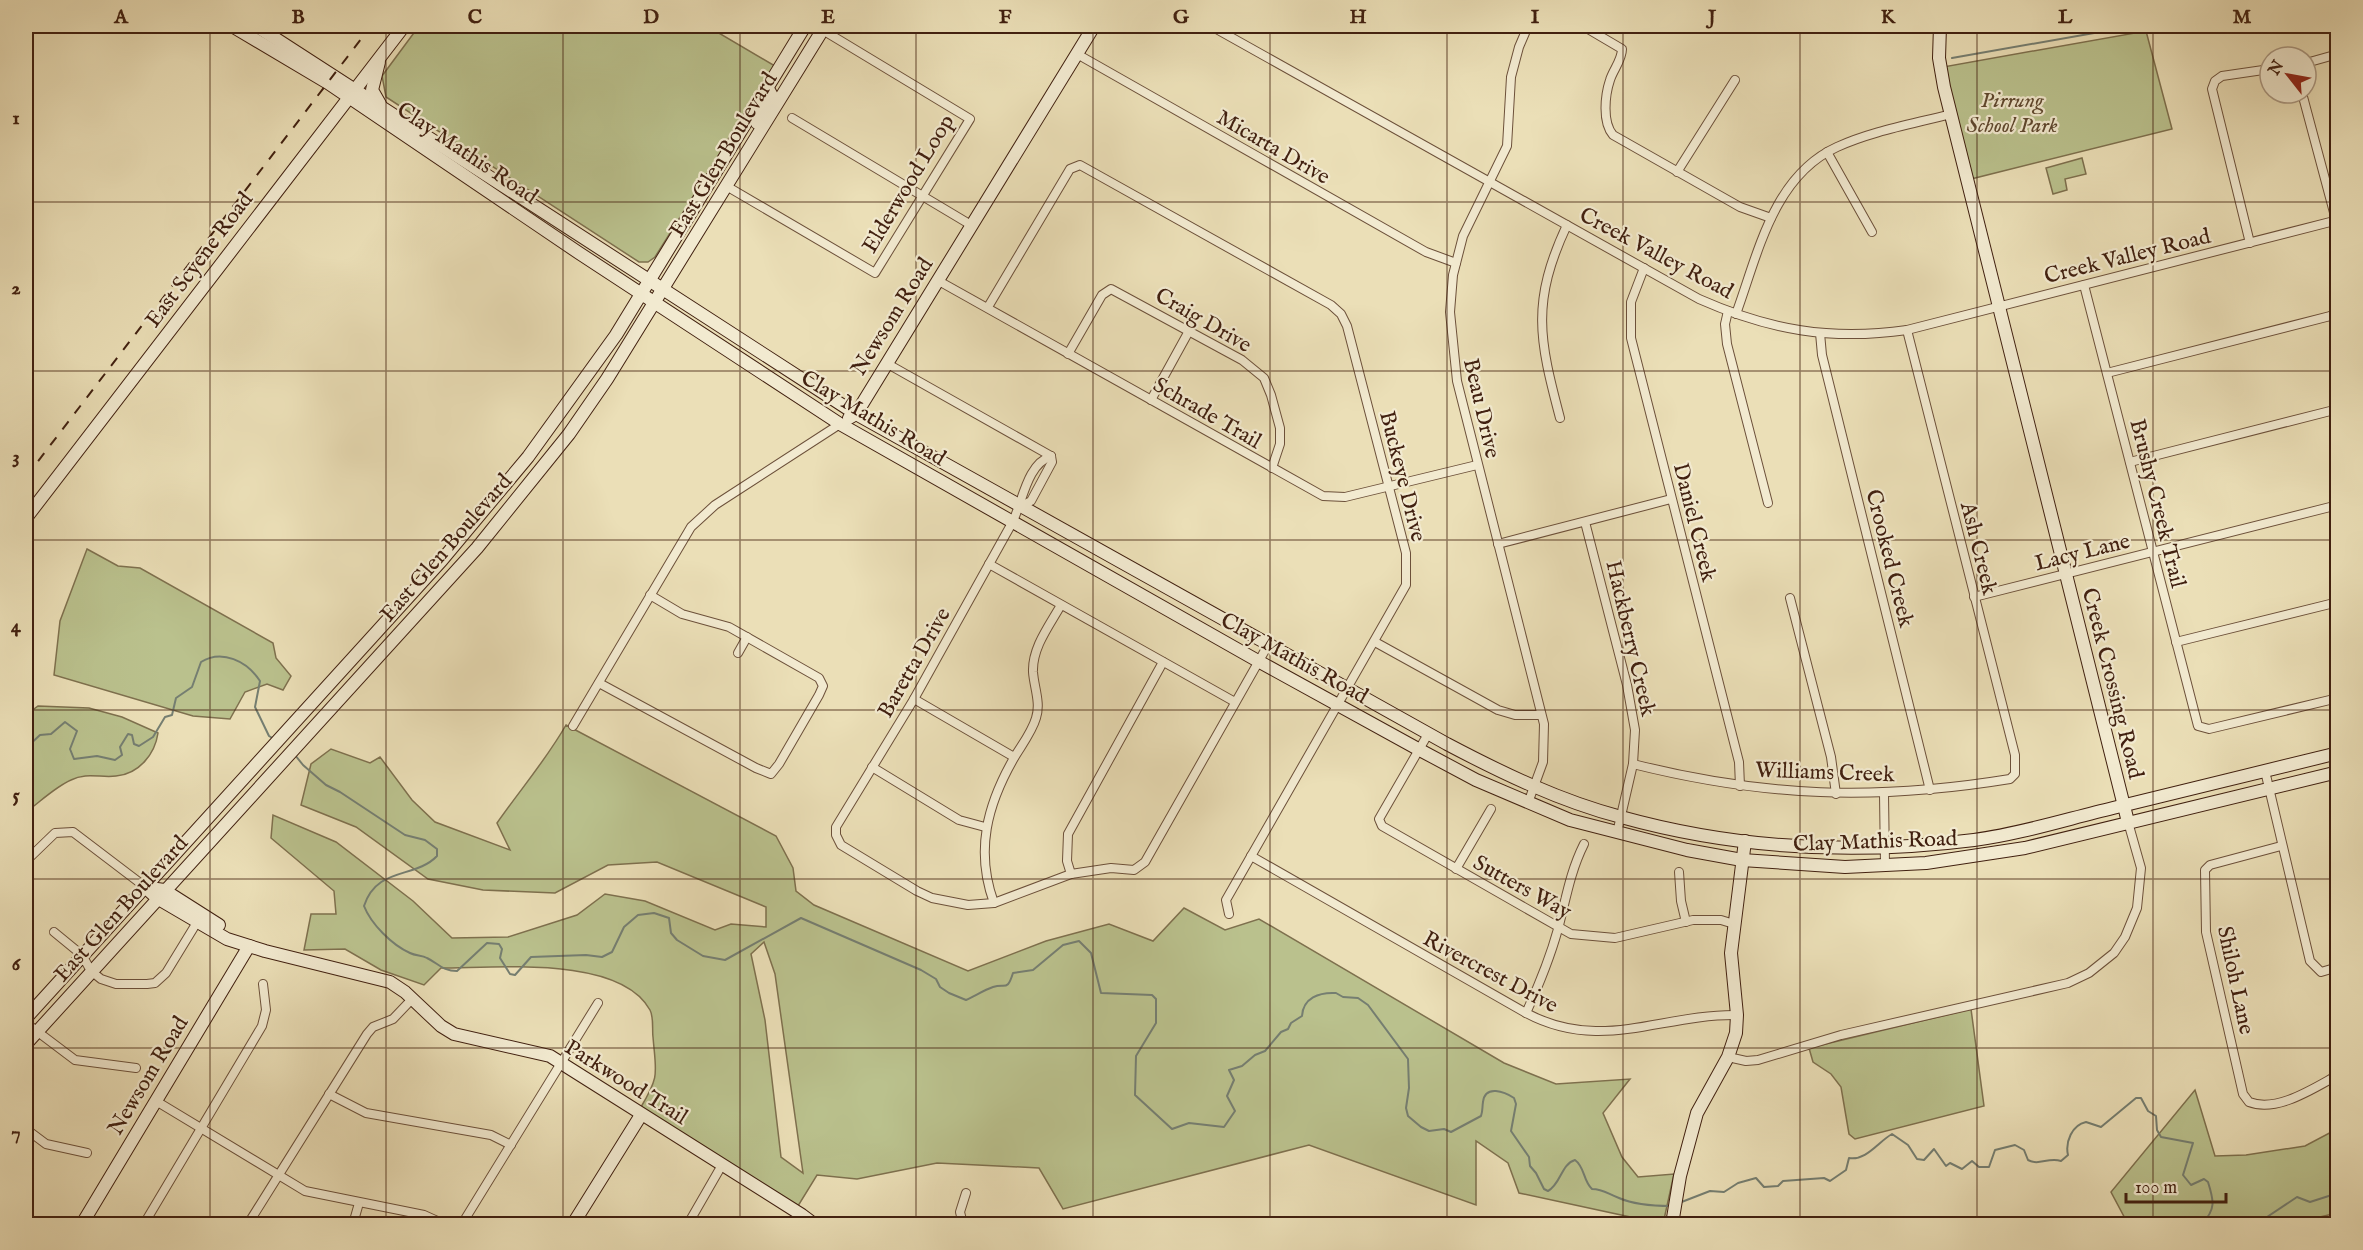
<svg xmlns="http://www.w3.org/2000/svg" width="2363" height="1250" font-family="'IM FELL English',serif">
<rect width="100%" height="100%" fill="#ebdfb7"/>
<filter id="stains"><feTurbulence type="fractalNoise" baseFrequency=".00333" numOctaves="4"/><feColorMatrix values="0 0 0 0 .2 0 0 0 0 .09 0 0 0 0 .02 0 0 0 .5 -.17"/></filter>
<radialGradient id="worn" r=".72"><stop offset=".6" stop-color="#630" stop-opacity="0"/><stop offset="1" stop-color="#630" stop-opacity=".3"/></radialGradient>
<g fill="#bac18d" stroke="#7e704e" stroke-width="1.5" fill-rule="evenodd">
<polygon points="419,26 707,26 775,66 655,257 648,262 639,262 386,97 382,76"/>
<polygon points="2146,31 2172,129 1971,179 1943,67"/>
<polygon points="2082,158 2086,174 2065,179 2067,190 2053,194 2046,168"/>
<polygon points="87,549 118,566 140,568 273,643 276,658 291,676 283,690 267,684 245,692 230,719 193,716 54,675 60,621"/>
<path d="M38 706 89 708 122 717 158 733C155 754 139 774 116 776 101 778 86 772 71 780 55 787 40 802 26 812V715Z"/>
<path d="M566 725 776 836 793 868 796 891 814 905 968 971 1046 941 1109 924 1153 941 1184 908 1225 930 1259 919 1504 1063 1556 1084 1630 1079 1603 1113 1622 1157 1638 1177 1674 1174 1663 1224 1519 1193 1508 1163 1476 1141V1205L1309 1145 1063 1209 1039 1168 937 1163 857 1179 817 1175 798 1206 641 1107C660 1075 656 1074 653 1037 652 1030 654 1017 650 1010 620 955 496 968 441 968L424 985 381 970 345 949 304 950 311 914H336L334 891 271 838 273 815 336 842 413 901 452 938 508 937 577 915 605 894 645 901 715 930 731 924 766 927V907L657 862 608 865 555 893 483 890 428 879 356 827 301 805 311 764 331 749 370 763 380 757 412 800 435 822 510 850 497 823C520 790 546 760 566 725ZM764 942 775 974 803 1173 781 1157 765 1020 751 954Z"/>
<polygon points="1971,1009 1984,1106 1855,1139 1849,1134 1841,1087 1831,1074 1813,1062 1809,1048"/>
<polygon points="2195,1090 2215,1156 2246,1155 2305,1146 2337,1129 2337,1213 2320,1217 2308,1224 2128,1224 2111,1192"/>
</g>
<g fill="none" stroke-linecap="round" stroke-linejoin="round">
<g stroke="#757e71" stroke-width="2">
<polyline points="1952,58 2134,26"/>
<path d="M26 748 40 735 51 734 65 722 77 731 70 749 74 759 97 756 115 760 122 755 120 747 128 734 132 735 134 744 139 746 153 737 165 717 172 715 176 698 192 687 201 662C222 649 247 661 260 681L255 707 269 736 274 739"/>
<path d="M295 755 303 765 326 785 340 792 405 835 425 840 437 849V856C415 879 377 866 364 906 371 924 392 945 410 953 416 956 422 955 427 958 439 964 443 971 457 971L487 943 499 944 502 949 500 958 510 974 515 975 531 957 586 955 602 957 612 952 624 927 638 915 654 913 669 918 671 933 677 940 703 956 725 960 801 918 921 970 936 979 940 987 949 993 966 1000C975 996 984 990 993 987 1006 983 1007 992 1013 973L1033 970 1063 945 1079 941 1091 953 1101 993 1152 995 1156 999V1023L1136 1056 1135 1095 1172 1129 1189 1123 1224 1127 1235 1111 1227 1096 1234 1080 1229 1070 1242 1066 1255 1055 1265 1051 1281 1032 1288 1029 1291 1023 1302 1016C1303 998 1319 992 1336 993L1343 997 1358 998 1368 1005 1408 1059 1409 1088 1406 1108 1408 1116 1421 1127 1429 1131 1444 1129 1451 1132 1481 1116C1483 1110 1482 1108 1483 1102 1485 1084 1505 1092 1514 1098L1516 1104 1511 1131 1529 1157 1530 1166 1536 1173 1544 1189 1548 1191C1561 1184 1561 1164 1575 1160 1585 1167 1583 1181 1592 1189 1603 1189 1608 1194 1619 1198 1635 1205 1653 1206 1671 1206"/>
<path d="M1679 1203 1710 1191 1724 1192 1738 1183 1756 1178 1764 1187 1778 1186 1783 1181 1824 1178 1830 1181 1846 1170 1849 1158C1866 1161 1878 1142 1892 1134L1908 1145 1917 1159 1924 1160 1934 1149 1946 1166 1950 1163 1962 1169 1972 1161 1979 1167H1989L1995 1150 2015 1145 2024 1150 2028 1160C2039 1166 2048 1157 2061 1161L2068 1155C2065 1142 2072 1125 2086 1122L2101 1127 2136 1098H2141L2148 1111 2156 1116 2157 1130 2161 1137 2193 1143 2183 1175 2191 1185 2204 1179 2208 1182C2214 1201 2216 1209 2202 1224"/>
<polyline points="2264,1224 2267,1217 2297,1197 2310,1202 2338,1193"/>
</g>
<g stroke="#6c503a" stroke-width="10">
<g id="street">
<path d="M1211 26 1699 299C1769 330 1831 341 1907 330L2338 220"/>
<path d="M1583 26 1622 49C1622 60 1613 70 1610 80 1605 95 1602 122 1613 135L1740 207 1771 218"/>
<polyline points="1077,54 1426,252 1456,263"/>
<polyline points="2306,63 2338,54"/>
<polyline points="2302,93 2336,220"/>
<polyline points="792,118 971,225"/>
<polyline points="1827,152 1872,232"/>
<polyline points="1677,172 1735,80"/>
<polyline points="728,187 875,273 970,119 816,26"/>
<polyline points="2250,243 2212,89 2215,81 2222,76 2270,69"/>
<polyline points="1644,268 1631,302 1631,338 1739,762 1740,786"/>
<polyline points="937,280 1323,496 1345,497 1477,465"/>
<polyline points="2084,285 2198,726 2209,729 2338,698"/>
<polyline points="988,307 1070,169 1080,165 1331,305 1341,314 1347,326 1406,553 1406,585 1226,900 1229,914"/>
<polyline points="1728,311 1725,324 1727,344 1768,503"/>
<path d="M1736 314C1758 254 1773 176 1837 147 1872 131 1913 124 1951 114"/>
<polyline points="2332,315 2338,334"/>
<polyline points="1820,333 1822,355 1930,790"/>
<polyline points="1068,354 1102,295 1111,289 1242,360 1264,378 1271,395 1280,428 1280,444 1272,468"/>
<polyline points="886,363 1051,456"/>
<polyline points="2107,373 2338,314"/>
<polyline points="1151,400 1189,331"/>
<path d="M1560 418C1539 339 1531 302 1567 225"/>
<path d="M1051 456C1026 465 1023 502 1012 523L914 699 836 827V835L841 845 917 891 932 898 968 905 994 903 1071 874 1111 868 1134 870 1145 862 1268 645"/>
<polyline points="2130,462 2338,409"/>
<polyline points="1021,506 1031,501 1052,462 1051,456"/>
<polyline points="1585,522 1627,685 1635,730 1633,764 1617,833"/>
<polyline points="1498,544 1671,499"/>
<polyline points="989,564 1235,702"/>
<polyline points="1974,597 2338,505"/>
<polyline points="1790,598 1831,757 1836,794"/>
<polyline points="1375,642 1498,710 1515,715 1541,715"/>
<polyline points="2176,642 2338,602"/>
<polyline points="738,653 747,637"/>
<polyline points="599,683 756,768 771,774 779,764 819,695 823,686 819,678 729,627 682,614 650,595"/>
<polyline points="914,699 1014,757"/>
<polyline points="573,726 691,527 715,505 840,424"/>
<polyline points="1428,734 1379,819 1382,826 1571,934 1615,938 1693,920 1721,920 1734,924"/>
<path d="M1633 764C1765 797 1875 801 2010 779L2015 774V755L1907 330"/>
<polyline points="872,767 959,820 985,827"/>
<polyline points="2265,771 2310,961 2321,972 2338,967"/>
<polyline points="1884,794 1885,865"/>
<polyline points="1528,803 1543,762 1544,724 1457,381 1450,312 1453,275 1463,236 1507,146 1511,77 1519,47 1528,26"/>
<path d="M2281 846 2210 865 2205 870 2206 932 2243 1094 2249 1102C2277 1113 2314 1088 2338 1075"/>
<path d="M1251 856 1526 1013C1601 1053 1660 1014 1737 1015"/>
<polyline points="26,861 55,833 73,832 144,886"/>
<polyline points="1456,869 1491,809"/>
<polyline points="1679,872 1681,901 1686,922"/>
<polyline points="1071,874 1067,861 1068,834 1163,662"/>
<path d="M994 903C975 851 987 805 1014 758 1021 746 1032 732 1036 718 1041 703 1034 687 1033 672 1032 648 1049 626 1061 605"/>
<polyline points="54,932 82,955 91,971 101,979 116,984 147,984 155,983 166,973 199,919"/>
<path d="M1526 1013C1539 985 1550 958 1558 929 1566 899 1570 872 1584 844"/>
<polyline points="26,1023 75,1060 136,1068"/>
<polyline points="1728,1057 1746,1061 1758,1060 1841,1035 2068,983 2089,973 2114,953 2125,937 2137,908 2141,868 2128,822"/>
<polyline points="329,1094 366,1113 491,1135 511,1145"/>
<polyline points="156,1101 305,1191 424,1215 444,1224"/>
<polyline points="26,1129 46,1144 87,1153"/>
<polyline points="144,1224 262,1026 266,1010 263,984"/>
<polyline points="248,1224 367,1034 373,1027 393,1019 413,998"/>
<polyline points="353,1224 359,1203"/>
<polyline points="462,1224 598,1003"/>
<polyline points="688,1224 722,1165"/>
<polyline points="963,1224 960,1212 966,1193"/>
</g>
</g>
<g stroke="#412010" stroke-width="14">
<g id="secondary">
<polyline points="232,26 328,83 579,253 840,424 1258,661 1418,749 1476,780 1570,820 1687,850 1742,860 1845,867 1926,863 2025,848 2338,772"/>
<path d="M256 26 856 414 1447 744C1502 773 1560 801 1621 817 1736 849 1855 855 1974 840 2020 834 2067 819 2113 808 2188 789 2263 772 2338 753"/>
<polyline points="1940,26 1939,58 1944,87 2128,822"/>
<polyline points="379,62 372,90 380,104"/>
<polyline points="757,123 772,96 767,87"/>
<polyline points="849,418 856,414 1094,26"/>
<polyline points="26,518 404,26"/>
<polyline points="144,886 157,898 227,939 265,951 390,982 405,992 441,1026 454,1034 550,1056 802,1215 814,1224"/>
<polyline points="157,889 164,890 219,925"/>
<polyline points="26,1018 442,560 528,457 616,335 805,26"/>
<polyline points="26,1044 477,548 569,434 607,379 825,26"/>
<polyline points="82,1224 249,946"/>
<polyline points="573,1224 641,1115"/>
<polyline points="1672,1224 1680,1176 1697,1113 1728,1057 1736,1033 1737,1015 1731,953 1745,841"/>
</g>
</g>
<use href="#street" stroke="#f2ead0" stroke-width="8"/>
<use href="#secondary" stroke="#f2ead0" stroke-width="12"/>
<polyline stroke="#412010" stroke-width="2" stroke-dasharray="10 10" stroke-linecap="butt" points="26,477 371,26"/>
</g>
<path fill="none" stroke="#412010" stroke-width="1.5" stroke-opacity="0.55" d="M210 26V1224M386 26V1224M563 26V1224M740 26V1224M916 26V1224M1093 26V1224M1270 26V1224M1447 26V1224M1623 26V1224M1800 26V1224M1977 26V1224M2153 26V1224M26 202H2338M26 371H2338M26 540H2338M26 710H2338M26 879H2338M26 1048H2338"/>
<g text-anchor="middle" stroke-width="4.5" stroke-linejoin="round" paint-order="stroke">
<g font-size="22" font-style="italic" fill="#5f482f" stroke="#f2ead0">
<text x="2012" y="107">Pirrung<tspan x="2012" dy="25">School Park</tspan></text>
</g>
<g font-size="22" fill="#412010" stroke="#f2ead0">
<text transform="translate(1274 146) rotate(30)" y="8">Micarta Drive</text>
<text transform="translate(468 152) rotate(34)" y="8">Clay Mathis Road</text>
<text transform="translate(722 154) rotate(-59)" y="8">East Glen Boulevard</text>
<text transform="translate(907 183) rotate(-59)" y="8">Elderwood Loop</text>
<text transform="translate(1657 252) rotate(28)" y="8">Creek Valley Road</text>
<text transform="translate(2127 255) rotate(-14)" y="8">Creek Valley Road</text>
<text transform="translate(198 259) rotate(-53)" y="8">East Scyene Road</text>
<text transform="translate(891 316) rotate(-58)" y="8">Newsom Road</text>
<text transform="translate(1204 319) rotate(30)" y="8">Craig Drive</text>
<text transform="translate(1483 408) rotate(77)" y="8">Beau Drive</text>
<text transform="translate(1208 412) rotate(30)" y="8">Schrade Trail</text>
<text transform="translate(874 417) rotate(31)" y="8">Clay Mathis Road</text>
<text transform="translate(1404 476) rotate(76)" y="8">Buckeye Drive</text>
<text transform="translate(2159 503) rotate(76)" y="8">Brushy Creek Trail</text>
<text transform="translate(1696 522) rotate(76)" y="8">Daniel Creek</text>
<text transform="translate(445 547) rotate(-49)" y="8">East Glen Boulevard</text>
<text transform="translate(1980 548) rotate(76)" y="8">Ash Creek</text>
<text transform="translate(2082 551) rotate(-14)" y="8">Lacy Lane</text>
<text transform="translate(1891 558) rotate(76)" y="8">Crooked Creek</text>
<text transform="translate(1632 638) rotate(77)" y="8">Hackberry Creek</text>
<text transform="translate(1295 657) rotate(29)" y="8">Clay Mathis Road</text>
<text transform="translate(913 662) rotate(-60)" y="8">Baretta Drive</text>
<text transform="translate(2114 683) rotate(76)" y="8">Creek Crossing Road</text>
<text transform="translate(1825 771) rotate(2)" y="8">Williams Creek</text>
<text transform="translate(1875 840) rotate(-2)" y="8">Clay Mathis Road</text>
<text transform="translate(1523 886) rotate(29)" y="8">Sutters Way</text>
<text transform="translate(120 908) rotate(-48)" y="8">East Glen Boulevard</text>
<text transform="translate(1491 971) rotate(28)" y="8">Rivercrest Drive</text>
<text transform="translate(2237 980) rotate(78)" y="8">Shiloh Lane</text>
<text transform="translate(147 1075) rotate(-59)" y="8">Newsom Road</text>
<text transform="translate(627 1081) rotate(32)" y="8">Parkwood Trail</text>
</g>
</g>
<rect width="2363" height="1250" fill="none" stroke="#ebdfb7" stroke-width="66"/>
<g transform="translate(2288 75) rotate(301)"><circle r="28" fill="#f2ead0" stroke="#ab9983" stroke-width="1.5"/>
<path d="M0-4.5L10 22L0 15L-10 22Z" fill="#8f2418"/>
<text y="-9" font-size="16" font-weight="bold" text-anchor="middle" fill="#412010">N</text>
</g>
<path d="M2126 1193v9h100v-9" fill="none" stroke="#412010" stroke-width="3"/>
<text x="2135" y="1193" font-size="18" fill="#412010" stroke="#f2ead0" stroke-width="4.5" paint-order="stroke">100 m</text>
<rect x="33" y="33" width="2297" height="1184" fill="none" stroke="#412010" stroke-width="2"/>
<g font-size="20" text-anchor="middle" font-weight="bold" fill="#412010">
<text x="121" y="23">A</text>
<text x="298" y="23">B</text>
<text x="475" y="23">C</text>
<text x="651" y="23">D</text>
<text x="828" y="23">E</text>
<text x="1005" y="23">F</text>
<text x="1181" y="23">G</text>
<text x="1358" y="23">H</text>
<text x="1535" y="23">I</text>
<text x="1712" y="23">J</text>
<text x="1888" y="23">K</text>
<text x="2065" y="23">L</text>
<text x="2242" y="23">M</text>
<text x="16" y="124">1</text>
<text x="16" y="294">2</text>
<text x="16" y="463">3</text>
<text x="16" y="632">4</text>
<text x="16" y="801">5</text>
<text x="16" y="970">6</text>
<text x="16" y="1139">7</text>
</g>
<rect width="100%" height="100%" filter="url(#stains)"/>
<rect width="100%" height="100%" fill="url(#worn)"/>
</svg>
